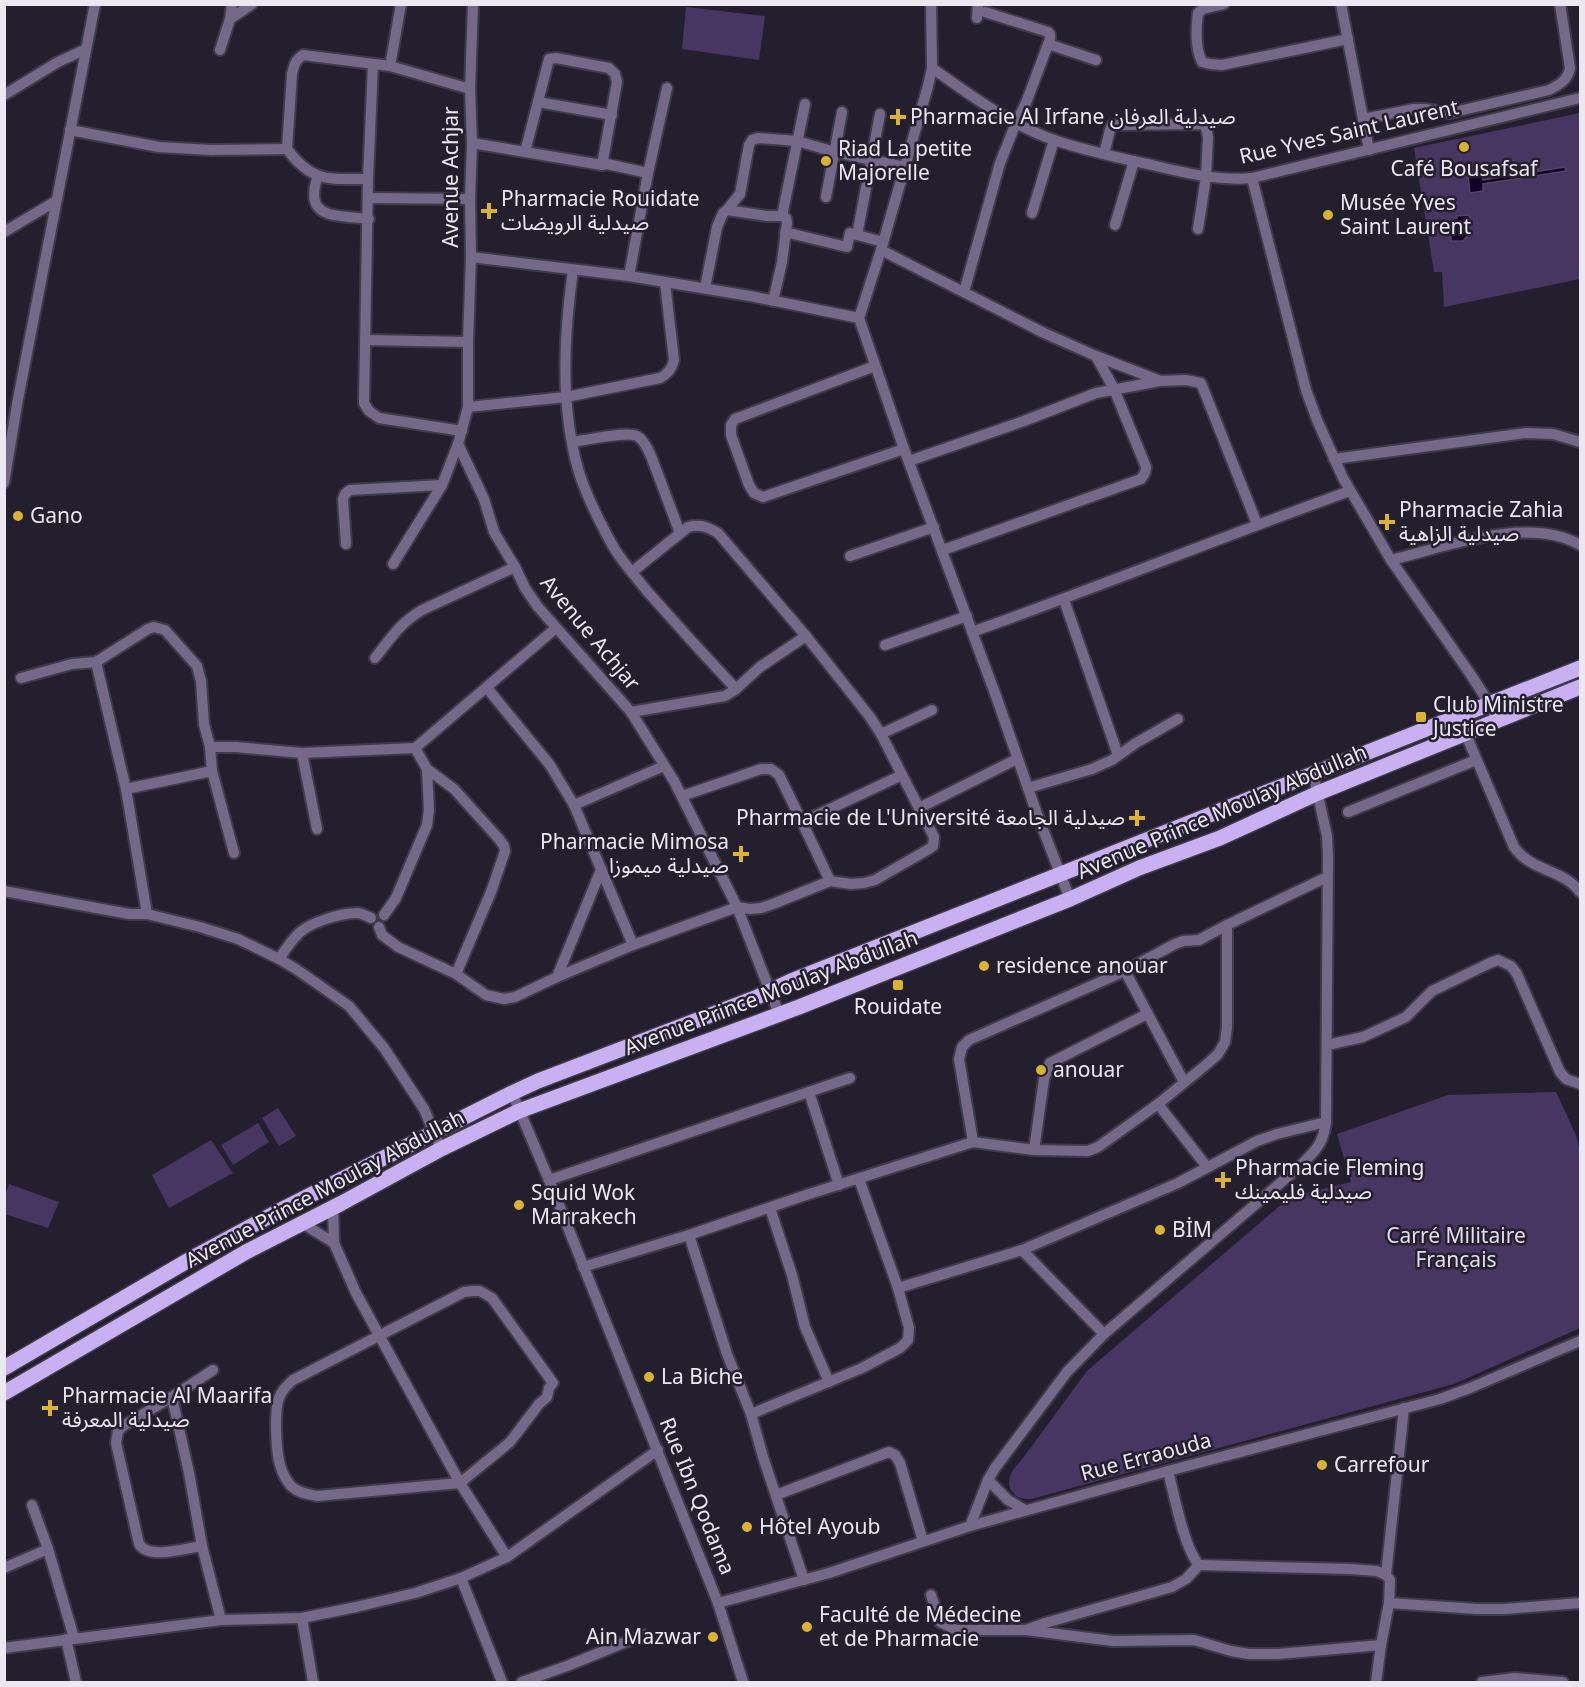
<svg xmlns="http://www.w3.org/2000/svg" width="1585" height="1687" font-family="'Noto Sans','Noto Sans Arabic',sans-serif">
<rect width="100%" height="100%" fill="#241f2e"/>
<g fill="#473662">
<polygon points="686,7 765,16 759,60 682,49"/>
<polygon points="1580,113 1580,279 1444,307 1442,272 1434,272 1414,148"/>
<path d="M1556 1092 1576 1135 1580 1151V1328L1454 1384 1031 1499C1013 1501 1003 1486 1013 1470 1016 1466 1020 1462 1023 1458L1087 1371 1290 1197 1351 1182 1337 1134 1448 1095Z"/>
<polygon points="278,1108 296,1136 279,1146 262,1118"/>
<polygon points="258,1123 269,1142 233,1165 221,1145"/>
<polygon points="211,1140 233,1173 169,1208 152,1175"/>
<polygon points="9,1184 59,1202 48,1228 5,1214 5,1196"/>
</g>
<g fill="#120029" stroke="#534665" stroke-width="1.5">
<polygon points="1565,167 1566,171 1483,184 1483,191 1470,193 1468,176 1481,174 1483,180"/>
<polygon points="1469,215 1470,235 1466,237 1463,241 1451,241 1451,226 1454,218 1457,218 1456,216"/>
</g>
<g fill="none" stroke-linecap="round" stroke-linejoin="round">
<g stroke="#403b49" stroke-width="14">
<g id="minor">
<polyline points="473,4 470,89 472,143 470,199 471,257 468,342 468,407 458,444 484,499 494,532 515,567 525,588 538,607 631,712 674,781 737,907 779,1014"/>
<polyline points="931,4 932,68 928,86 881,250 859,318 904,449 996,696 1037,814 1070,899"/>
<path d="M1224 4 1203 9 1198 13C1196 28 1195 48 1202 62L1210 64 1222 65 1348 39"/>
<polyline points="1341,4 1369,150"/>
<polyline points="977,18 978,4"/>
<polyline points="230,19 252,4"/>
<polyline points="1048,44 1096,60"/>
<polyline points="220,50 230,19 232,4"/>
<polyline points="373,64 368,179 364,403 369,411 379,418 462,431"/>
<polyline points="390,66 401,4"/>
<path d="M932 68C970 95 1009 124 1054 140 1086 151 1120 158 1152 165 1185 173 1218 181 1252 178L1580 98"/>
<polyline points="4,95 58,62 86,49"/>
<polyline points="538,102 612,115"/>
<path d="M1363 119 1414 109H1425L1450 113 1549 90C1559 85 1568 80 1570 68L1560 4"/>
<polyline points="70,130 159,147 211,150 287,149"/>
<polyline points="472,143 602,165 607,164 648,173"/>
<polyline points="525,152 549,59 556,58 609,68 615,74 617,82 602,165"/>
<polyline points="1104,154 1110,130 1112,125 1203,124 1206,128 1208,137 1206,177 1198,229"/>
<path d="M318 176C302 220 337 215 369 219"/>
<polyline points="1252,178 1306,390 1317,420 1343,478 1391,560 1471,675 1489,703 1498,721"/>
<path d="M368 179C329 179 312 183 287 149L292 74C294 66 295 60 303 55L390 66 470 89"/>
<polyline points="826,197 842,112"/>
<polyline points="368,198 470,199"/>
<polyline points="727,210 767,216 782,216"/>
<polyline points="1032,213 1054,140"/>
<polyline points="782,216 805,104"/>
<polyline points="1115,225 1134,161"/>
<polyline points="4,232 56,201"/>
<polyline points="785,232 847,247 850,233 883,242"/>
<polyline points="857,235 880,114"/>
<polyline points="881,250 1044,333 1096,356 1158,380"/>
<polyline points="471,257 629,276 750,296 859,318"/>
<path d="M573 270C564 335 560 405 578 469 586 496 600 523 614 548 623 563 636 577 647 591 676 624 706 657 736 689"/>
<polyline points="629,276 648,173 667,88"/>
<polyline points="705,288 717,227 723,213 727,210 740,194 749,145 752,140 758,138 797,141 835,152 905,167"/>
<polyline points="964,292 1000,163 1016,123 1026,103 1050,39 1050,34 1048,32 985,12"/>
<polyline points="773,301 782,262 787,223 786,218 782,216"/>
<polyline points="366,340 468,342"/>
<polyline points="875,366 735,419 731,425 731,435 749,485 754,493 763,497 904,449"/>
<path d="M468 407 566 397 660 378C668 374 672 369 674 360L665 283"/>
<path d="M573 442C585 440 628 431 637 436 643 439 648 449 651 456L680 533"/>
<polyline points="1334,459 1526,433 1553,434 1580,442"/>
<polyline points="909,461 1024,421 1096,393 1160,381 1186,380 1201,383 1257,524"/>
<polyline points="4,483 18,399 95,4"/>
<polyline points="346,544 343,499 345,494 350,490 442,485"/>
<polyline points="943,550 1141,479 1145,473 1146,467 1114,389 1096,356"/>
<polyline points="850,556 934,527"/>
<path d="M1391 560C1445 547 1528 515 1580 545"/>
<polyline points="393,564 442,485 458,444"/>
<polyline points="1064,600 1118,755"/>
<path d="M972 632C1099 587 1224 536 1350 491"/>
<polyline points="885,645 967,616"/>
<path d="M375 658C390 639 400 623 422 610L515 567"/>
<polyline points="96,662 126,789 147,914"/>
<polyline points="21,678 72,664 96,662 148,629 154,627 165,630 197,666 201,681 204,724 210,747 212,771 234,853"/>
<polyline points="487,688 550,765 574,805 633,945"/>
<polyline points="631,712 725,696 736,689 760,667 806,636"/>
<path d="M1458 716 1514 847C1533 873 1562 868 1580 892"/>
<polyline points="881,734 932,710"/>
<polyline points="210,747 235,747 302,753 415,748 556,628"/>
<polyline points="302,753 317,829"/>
<polyline points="427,769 454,789 499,839 504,846 505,851 491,892 456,974"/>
<polyline points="1028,788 1092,769 1112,760 1136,743 1178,719"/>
<polyline points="126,789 212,771"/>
<polyline points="682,796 761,769 771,769 779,775 802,822 902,775"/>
<polyline points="574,805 664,766"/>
<polyline points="919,808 1017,759"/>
<polyline points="1348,812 1476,760"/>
<polyline points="802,822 830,881"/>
<polyline points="4,891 129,914 147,914 200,927 238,939 279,959 296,969 349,1006 384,1048 424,1109 441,1149"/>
<polyline points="384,915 396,898 427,825 429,810 427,769 415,748"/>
<path d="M379 927 382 935 398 947 456 974 486 995 504 999 515 997 557 977 633 945 737 907 750 909 761 908 773 904 830 881 851 884 864 883 875 880 929 849 933 846 934 837 881 734 870 717 806 636 718 533C708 527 700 524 688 527L632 572"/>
<path d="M279 959C285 950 291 941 299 933 311 922 341 913 357 913 362 913 366 916 371 918"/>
<polyline points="1125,971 1175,944 1183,941 1199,940 1227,925"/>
<polyline points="557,977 601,870"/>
<polyline points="1327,1045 1363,1037 1406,1017 1432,991 1490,963 1498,960 1511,966 1517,974 1560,1072 1566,1079 1580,1084"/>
<polyline points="809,1092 839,1185"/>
<polyline points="512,1093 549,1180 718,1603 743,1682"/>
<polyline points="1158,1104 1207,1167"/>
<polyline points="973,1142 959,1059 962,1047 969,1040 1125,971 1184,1082"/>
<polyline points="1034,1150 1044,1079 1050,1063 1147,1014"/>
<polyline points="549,1180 850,1078"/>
<polyline points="333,1207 334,1243 356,1293 460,1483 507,1557"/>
<polyline points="770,1208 792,1275 805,1327 829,1382"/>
<polyline points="302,1223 334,1243"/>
<polyline points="689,1235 727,1354 751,1414 763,1457 804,1580"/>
<polyline points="1022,1250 1104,1334"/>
<polyline points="583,1267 689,1235 806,1195 973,1142 1034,1150 1088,1151 1098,1147 1158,1104 1207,1064 1218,1054 1225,1042 1227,1027 1227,925 1327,877"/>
<polyline points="898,1288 1022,1250 1178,1183 1257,1141 1277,1134 1326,1122"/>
<path d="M473 1291H480L492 1298 553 1383 549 1388 547 1397 539 1404 510 1442 460 1483 317 1496C308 1494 298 1493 291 1486 286 1480 282 1472 280 1465 276 1451 274 1412 279 1398 282 1390 287 1385 293 1380L464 1292Z"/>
<polyline points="172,1397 189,1473 202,1546 221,1620"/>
<polyline points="751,1414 862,1368 900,1348 908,1340 909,1328 898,1288 859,1179"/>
<path d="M1168 1471C1174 1494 1184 1548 1199 1565"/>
<polyline points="988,1480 1008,1500 1025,1510"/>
<polyline points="776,1495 889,1452 895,1455 900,1463 923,1541"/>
<polyline points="32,1505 48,1549 74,1638"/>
<path d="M970 1526 988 1480 995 1468 1067 1372 1104 1334 1299 1167C1315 1151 1323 1145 1326 1122L1328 856 1327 836 1313 773"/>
<path d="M202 1546C185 1548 149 1560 139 1544L116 1443 118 1431 123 1426 172 1397 213 1370"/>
<polyline points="1199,1565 1350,1569 1377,1571 1386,1575 1390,1580 1389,1603 1381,1645 1376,1682"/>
<polyline points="4,1568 48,1549"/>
<polyline points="1386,1575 1404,1408"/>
<polyline points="461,1578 502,1682"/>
<polyline points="931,1595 940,1622 956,1630 1026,1630 1113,1641 1194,1640 1231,1651 1249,1654 1278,1654 1381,1645"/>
<polyline points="718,1603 829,1573 970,1526 1168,1471 1440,1399 1470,1388 1580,1341"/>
<polyline points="1389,1603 1477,1609 1504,1609 1580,1603"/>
<polyline points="302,1618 313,1682"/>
<polyline points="1026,1630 1045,1623 1172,1587 1186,1579 1199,1565"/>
<polyline points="66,1639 76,1682"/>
<polyline points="4,1648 221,1620 302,1618 356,1607 415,1593 461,1578 507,1557 658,1450"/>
<polyline points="522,1682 567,1666 643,1635"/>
<polyline points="1482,1682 1515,1678 1563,1682"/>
</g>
</g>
<g stroke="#403b49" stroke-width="18">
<g id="primary">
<polyline points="4,1368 194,1257 279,1211 512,1093 538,1081 755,998 791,981 1580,668"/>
<polyline points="4,1393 246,1252 340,1204 441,1149 519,1111 799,1007 1070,899 1139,868 1220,838 1318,793 1580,687"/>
</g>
</g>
<use href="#minor" stroke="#746988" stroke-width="10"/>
<use href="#primary" stroke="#c8b0f2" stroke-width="15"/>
</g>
<g fill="#dab333" stroke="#241f2e" stroke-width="2">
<path d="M895 108h6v6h6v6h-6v6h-6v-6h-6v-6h6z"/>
<circle cx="1464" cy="147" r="6"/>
<circle cx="826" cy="161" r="6"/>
<path d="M486 202h6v6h6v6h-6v6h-6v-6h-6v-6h6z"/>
<circle cx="1328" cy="215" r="6"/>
<circle cx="18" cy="516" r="6"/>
<path d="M1384 513h6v6h6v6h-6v6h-6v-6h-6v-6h6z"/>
<rect x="1415" y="711" width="12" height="12" rx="3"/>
<path d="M1134 809h6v6h6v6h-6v6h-6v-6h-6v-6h6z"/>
<path d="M738 845h6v6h6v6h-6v6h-6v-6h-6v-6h6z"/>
<circle cx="984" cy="966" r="6"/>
<rect x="892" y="979" width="12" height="12" rx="3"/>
<circle cx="1041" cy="1070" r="6"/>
<path d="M1220 1171h6v6h6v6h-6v6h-6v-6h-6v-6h6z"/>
<circle cx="519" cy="1205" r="6"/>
<circle cx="1160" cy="1230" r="6"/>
<circle cx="649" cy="1377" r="6"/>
<path d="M47 1399h6v6h6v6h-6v6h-6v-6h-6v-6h6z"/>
<circle cx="1322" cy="1465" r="6"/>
<circle cx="747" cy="1527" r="6"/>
<circle cx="807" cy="1627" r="6"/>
<circle cx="713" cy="1637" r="6"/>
</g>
<g text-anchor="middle" stroke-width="5" stroke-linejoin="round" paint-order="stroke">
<g font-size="21" fill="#ebe8f2" stroke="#241f2e" text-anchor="start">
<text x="910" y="124">Pharmacie Al Irfane صيدلية العرفان</text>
<text x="838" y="156">Riad La petite<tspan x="838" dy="24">Majorelle</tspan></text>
<text x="1464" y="176" text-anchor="middle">Café Bousafsaf</text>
<text x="501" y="206">Pharmacie Rouidate<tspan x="501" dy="24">صيدلية الرويضات</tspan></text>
<text x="1340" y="210">Musée Yves<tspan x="1340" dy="24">Saint Laurent</tspan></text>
<text x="1399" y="517">Pharmacie Zahia<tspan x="1399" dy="24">صيدلية الزاهية</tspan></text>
<text x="30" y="523">Gano</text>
<text x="1433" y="712">Club Ministre<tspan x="1433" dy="24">Justice</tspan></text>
<text x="1125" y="825" text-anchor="end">Pharmacie de L'Université صيدلية الجامعة</text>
<text x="729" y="849" text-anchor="end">Pharmacie Mimosa<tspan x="729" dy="24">صيدلية ميموزا</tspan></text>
<text x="996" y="973">residence anouar</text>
<text x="898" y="1014" text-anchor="middle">Rouidate</text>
<text x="1053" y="1077">anouar</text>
<text x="1235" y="1175">Pharmacie Fleming<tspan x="1235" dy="24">صيدلية فليمينك</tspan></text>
<text x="531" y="1200">Squid Wok<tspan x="531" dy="24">Marrakech</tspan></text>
<text x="1172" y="1237">BİM</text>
<text x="661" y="1384">La Biche</text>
<text x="62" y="1403">Pharmacie Al Maarifa<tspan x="62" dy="24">صيدلية المعرفة</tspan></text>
<text x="1334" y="1472">Carrefour</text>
<text x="759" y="1534">Hôtel Ayoub</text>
<text x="819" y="1622">Faculté de Médecine<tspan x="819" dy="24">et de Pharmacie</tspan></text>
<text x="701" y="1644" text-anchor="end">Ain Mazwar</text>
</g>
<g font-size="21" fill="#ebe8f2" stroke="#241f2e">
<text transform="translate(1349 132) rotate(-13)" y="7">Rue Yves Saint Laurent</text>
<text transform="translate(451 177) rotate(-90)" y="7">Avenue Achjar</text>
<text transform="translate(590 633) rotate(50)" y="7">Avenue Achjar</text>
<text transform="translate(1222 812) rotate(-23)" y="7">Avenue Prince Moulay Abdullah</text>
<text transform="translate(771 993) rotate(-21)" y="7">Avenue Prince Moulay Abdullah</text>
<text transform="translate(325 1189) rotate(-28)" y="7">Avenue Prince Moulay Abdullah</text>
<text transform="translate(1146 1457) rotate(-15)" y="7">Rue Erraouda</text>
<text transform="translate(697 1496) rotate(68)" y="7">Rue Ibn Qodama</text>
</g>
<g font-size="21" fill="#e2dcf0" stroke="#241f2e">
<text x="1456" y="1243">Carré Militaire<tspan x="1456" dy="24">Français</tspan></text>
</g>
</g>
<rect width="1585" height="1687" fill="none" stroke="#ebe8f2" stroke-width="12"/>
</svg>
